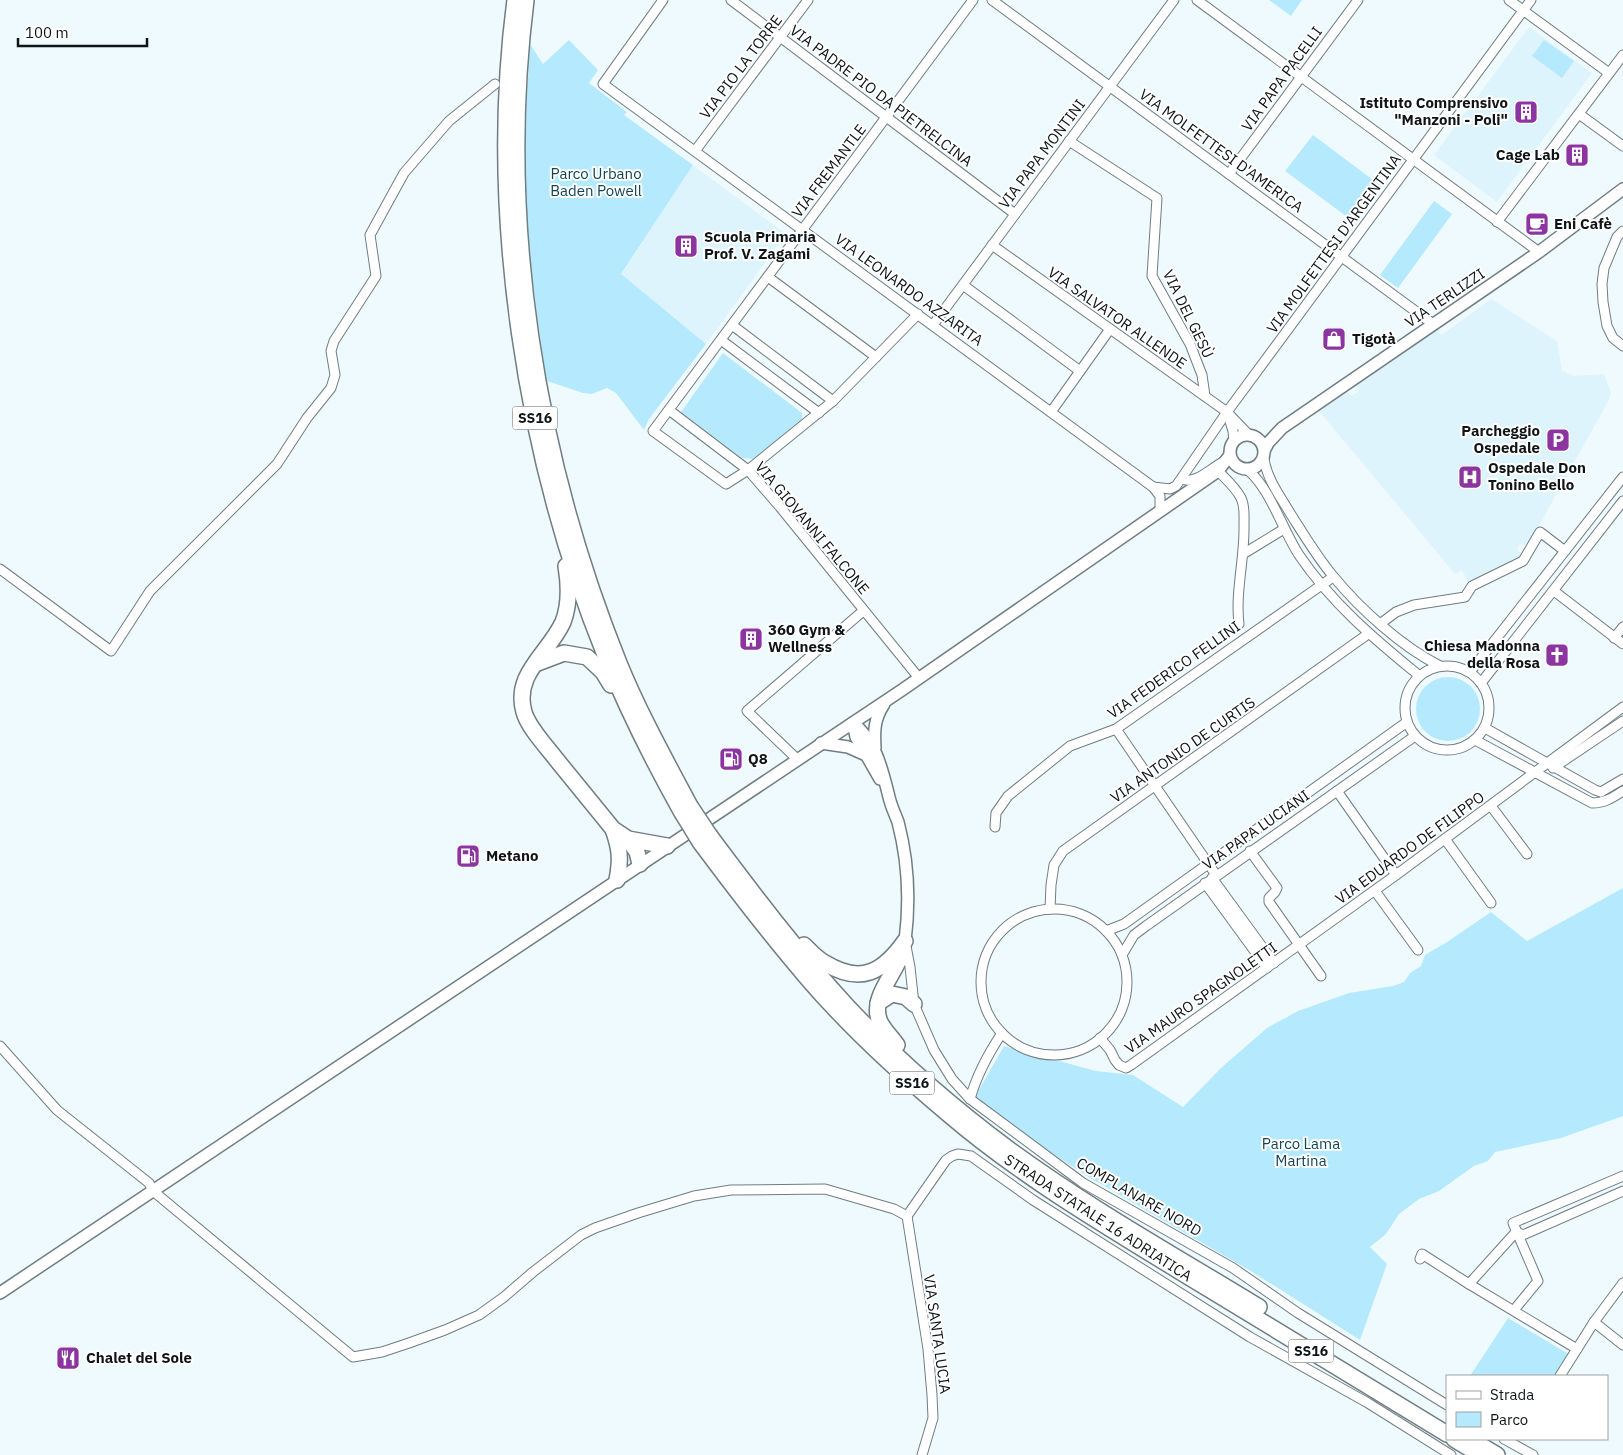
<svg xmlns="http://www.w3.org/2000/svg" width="1623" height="1455" font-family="'IBM Plex Sans',sans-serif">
<rect width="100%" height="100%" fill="#effafe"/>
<g fill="#ddf4fc">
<polygon points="1529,27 1592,73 1497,202 1434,155"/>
<polygon points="693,165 786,234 706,344 621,275"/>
<polygon points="1491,299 1557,341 1562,371 1574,376 1604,374 1611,392 1609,400 1528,545 1520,544 1517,549 1522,555 1520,558 1471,582 1468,581 1462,570 1455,574 1318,410 1347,391 1351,396 1356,393 1360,391 1356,384 1437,329 1441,335 1443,334"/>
</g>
<g fill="#b5eafe">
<polygon points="1269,0 1302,0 1291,16"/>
<path d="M569 40 598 70 589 83 627 112 624 115 693 165 621 274 706 344 649 419 644 430 616 393 607 388 592 394 583 393 547 381C536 314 527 246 525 177 523 133 528 88 530 44L543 64Z"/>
<polygon points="1544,40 1574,61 1562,78 1532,56"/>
<polygon points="1313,135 1381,186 1354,222 1285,171"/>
<polygon points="1434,201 1452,214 1398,288 1380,275"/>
<polygon points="723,353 802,413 802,419 753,459 742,458 681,412"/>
<circle cx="1448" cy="709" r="32"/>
<polygon points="1623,888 1623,1116 1561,1138 1495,1152 1488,1161 1474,1166 1439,1191 1419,1199 1399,1214 1386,1234 1370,1247 1387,1264 1360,1340 1254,1273 1087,1176 1030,1139 975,1097 1004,1046 1096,1071 1133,1075 1183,1107 1221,1068 1267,1028 1298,1011 1349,993 1393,986 1404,982 1410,973 1421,966 1425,955 1447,942 1491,912 1527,941"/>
<polygon points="1508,1318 1572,1356 1559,1376 1470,1376"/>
</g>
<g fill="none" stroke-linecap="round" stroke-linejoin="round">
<g stroke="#707d81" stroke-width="11">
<g id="street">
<polyline points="663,0 603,84 1153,487 1160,496 1160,511"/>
<polyline points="731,0 1015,214"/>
<polyline points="992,0 1433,324"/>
<polyline points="1197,0 1539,252"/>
<polyline points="1509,0 1609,73"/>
<polyline points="1579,114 1623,146"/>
<polyline points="1069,141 1157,198 1152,276 1190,344 1202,375 1205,396"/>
<polyline points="695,151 808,0"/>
<polyline points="1229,174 1358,0"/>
<polyline points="1497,222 1623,55"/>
<polyline points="1623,231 1617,237 1604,268 1602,284 1603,302 1607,326 1613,338 1623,346"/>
<polyline points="992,245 1227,412 1249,435"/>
<polyline points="768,277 876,357"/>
<polyline points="963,285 1080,371"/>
<polyline points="918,314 833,401 748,470 726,484 653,431 973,0"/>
<polyline points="732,325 833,401"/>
<polyline points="933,325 1174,0"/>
<polyline points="721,340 819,413"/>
<polyline points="669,410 748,470 780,507 919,678"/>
<polyline points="1051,412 1110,329"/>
<polyline points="1228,415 1233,431 1234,441"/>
<path d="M1264 459C1267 479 1280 496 1290 513 1304 535 1317 557 1333 576 1360 609 1402 647 1440 666"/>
<path d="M1248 470C1271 490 1282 529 1299 555 1331 602 1373 638 1416 673L1418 677"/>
<path d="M1218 471C1226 479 1236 488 1241 498 1245 506 1244 515 1244 524 1245 558 1235 591 1239 624"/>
<path d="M1182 479C1195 485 1211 468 1223 462"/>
<polyline points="1153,487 1170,489 1176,486 1227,412 1531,0"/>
<polyline points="1243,554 1284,529"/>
<polyline points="0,569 111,651 150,591 277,464 307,418 331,388 335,375 331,351 334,341 376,276 370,235 404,173 449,121 495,84"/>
<polyline points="1554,591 1623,644"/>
<polyline points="1380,624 1396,612 1414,605 1465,597 1472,586 1523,561 1540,532 1565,551"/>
<polyline points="1614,638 1623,627"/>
<circle cx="1447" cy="708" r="42"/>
<polyline points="1470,672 1623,477"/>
<polyline points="1481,683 1623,501"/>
<polyline points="1485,728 1595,790 1601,792"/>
<polyline points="1116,729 1216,875"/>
<path d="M1475 740 1592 803C1605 803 1612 798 1623 791"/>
<polyline points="797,759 747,711 863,611"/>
<polyline points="1553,768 1623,721"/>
<polyline points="1337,791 1396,875"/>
<polyline points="1601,792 1623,779"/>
<polyline points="1491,806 1527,854"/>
<polyline points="995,827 996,813 1008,796 1070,746 1116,729 1333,577"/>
<polyline points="1445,839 1491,903"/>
<polyline points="1250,851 1277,888 1275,892 1269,898 1269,902 1321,976"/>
<polyline points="1212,878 1274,963"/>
<polyline points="1205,883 1267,968"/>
<polyline points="1375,891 1418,950"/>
<polyline points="1050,909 1051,885 1054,865 1063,851 1368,634"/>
<circle cx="1054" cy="982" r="73"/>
<polyline points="1106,931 1124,924 1407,722"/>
<polyline points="906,946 910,967 914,1004 934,1050 952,1079 970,1099 1083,1183 1233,1268 1298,1313 1447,1405"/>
<polyline points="1122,955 1134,935 1146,926 1415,736"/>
<polyline points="1100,1038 1110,1050 1115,1060 1119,1065 1126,1068 1131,1065 1396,875 1623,707"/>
<polyline points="0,1046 57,1110 149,1183 153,1191 353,1357 382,1352 409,1343 445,1330 479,1315 504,1297 533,1272 581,1235 595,1228 638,1213 694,1196 731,1190 825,1189 894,1209 907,1216"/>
<path d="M970 1099C977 1074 988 1054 1002 1033"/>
<polyline points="907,1216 946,1160 952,1156 958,1154 971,1156 1033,1200 1250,1337 1368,1403 1451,1455"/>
<polyline points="907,1216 928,1349 932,1395 933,1418 922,1455"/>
<polyline points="1516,1232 1469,1284 1577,1349"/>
<polyline points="1516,1232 1523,1235 1623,1191"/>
<polyline points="1420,1259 1422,1254 1469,1284"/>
<polyline points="1514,1310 1538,1281 1513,1223 1623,1176"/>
<polyline points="1594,1322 1623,1345"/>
<polyline points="1560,1376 1594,1322 1623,1283"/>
<polyline points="1504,1439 1533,1455"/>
</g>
</g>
<g stroke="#707d81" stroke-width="14">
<g id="secondary">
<circle cx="1247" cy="452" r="17"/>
<polyline points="1265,449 1268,443 1282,428 1539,252 1623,189"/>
<path d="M853 723C876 741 882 769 889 797 891 806 895 814 898 822 908 860 910 902 905 941"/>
<polyline points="853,723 856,737 880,779"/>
<polyline points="821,743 848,747 866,755"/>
<path d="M875 748C874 731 874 719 884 704"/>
<polyline points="0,1293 902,690 1218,471 1230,455"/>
</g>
</g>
<g stroke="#707d81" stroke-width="18">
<g id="highway">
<path d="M515 0C487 212 525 458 605 655 627 709 653 761 681 811"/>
<path d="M526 0C498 221 536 457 619 663 639 712 665 759 690 806"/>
<path d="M566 566C569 584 570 604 563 622 549 653 513 674 524 712 528 727 546 746 556 759 575 782 594 806 613 829L628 839 667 846"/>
<polyline points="535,664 564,653 587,657 603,672 611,685"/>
<path d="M613 829C620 849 621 859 617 880"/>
<path d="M710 836C754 895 798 953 848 1007 896 1058 950 1105 1006 1147 1086 1206 1174 1255 1259 1307"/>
<polyline points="628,839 637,852 640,864"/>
<path d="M700 842C735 889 770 935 808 979 850 1028 898 1072 947 1113 1018 1174 1099 1222 1179 1271 1268 1325 1357 1380 1447 1434"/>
<path d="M804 945C810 951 817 959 825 963 861 985 883 972 905 941"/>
<polyline points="878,1003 892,994 906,997 914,1004"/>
<path d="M897 1045C892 1038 884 1030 880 1022 869 998 896 974 902 952"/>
<polyline points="1454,1439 1480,1455"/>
<polyline points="1472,1440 1497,1455"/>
</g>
</g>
<use href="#street" stroke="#fff" stroke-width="9"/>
<use href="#secondary" stroke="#fff" stroke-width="11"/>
<use href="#highway" stroke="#fff" stroke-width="15"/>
<g stroke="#707d81" stroke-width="18" stroke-linecap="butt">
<g id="highway-bridge">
<polyline points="690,806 710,836"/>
<polyline points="681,811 700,842"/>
</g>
</g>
<use href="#highway-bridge" stroke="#fff" stroke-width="15"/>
</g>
<defs>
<g id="building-square" transform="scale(1.25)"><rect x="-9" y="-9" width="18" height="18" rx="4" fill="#8c34a0" stroke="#fff"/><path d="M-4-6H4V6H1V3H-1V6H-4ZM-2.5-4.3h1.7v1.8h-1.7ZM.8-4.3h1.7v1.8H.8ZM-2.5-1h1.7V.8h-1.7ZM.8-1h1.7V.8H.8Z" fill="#fff"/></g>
<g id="cafe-square" transform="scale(1.25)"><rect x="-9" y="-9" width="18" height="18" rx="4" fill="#8c34a0" stroke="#fff"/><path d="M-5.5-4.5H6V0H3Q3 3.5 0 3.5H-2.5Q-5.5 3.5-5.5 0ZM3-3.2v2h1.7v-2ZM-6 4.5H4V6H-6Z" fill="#fff"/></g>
<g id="shop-square" transform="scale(1.25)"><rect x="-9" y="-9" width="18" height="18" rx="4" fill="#8c34a0" stroke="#fff"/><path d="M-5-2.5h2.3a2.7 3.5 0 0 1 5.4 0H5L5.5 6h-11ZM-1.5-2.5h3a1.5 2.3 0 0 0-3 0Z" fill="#fff"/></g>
<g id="parking-square" transform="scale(1.25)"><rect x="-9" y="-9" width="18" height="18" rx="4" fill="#8c34a0" stroke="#fff"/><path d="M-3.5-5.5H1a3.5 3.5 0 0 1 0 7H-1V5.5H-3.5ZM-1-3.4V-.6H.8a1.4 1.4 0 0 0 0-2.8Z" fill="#fff"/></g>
<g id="hospital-square" transform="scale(1.25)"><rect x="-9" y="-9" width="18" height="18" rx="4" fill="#8c34a0" stroke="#fff"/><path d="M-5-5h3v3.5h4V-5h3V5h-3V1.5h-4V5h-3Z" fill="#fff"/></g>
<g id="church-square" transform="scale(1.25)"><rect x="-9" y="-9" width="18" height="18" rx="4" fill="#8c34a0" stroke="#fff"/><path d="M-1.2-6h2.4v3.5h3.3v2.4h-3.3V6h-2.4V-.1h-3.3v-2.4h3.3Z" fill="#fff"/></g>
<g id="fuel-square" transform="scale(1.25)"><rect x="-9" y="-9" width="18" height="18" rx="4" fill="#8c34a0" stroke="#fff"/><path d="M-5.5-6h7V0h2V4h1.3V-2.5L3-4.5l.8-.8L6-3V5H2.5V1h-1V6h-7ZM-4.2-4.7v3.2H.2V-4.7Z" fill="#fff"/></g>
<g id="restaurant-square" transform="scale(1.25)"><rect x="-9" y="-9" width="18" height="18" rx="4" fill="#8c34a0" stroke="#fff"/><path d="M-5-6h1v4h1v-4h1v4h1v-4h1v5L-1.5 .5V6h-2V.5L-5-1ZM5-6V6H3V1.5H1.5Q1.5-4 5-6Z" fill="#fff"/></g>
</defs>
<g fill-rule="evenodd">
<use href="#building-square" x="1526" y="112"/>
<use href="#building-square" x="1577" y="155"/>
<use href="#cafe-square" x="1537" y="224"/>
<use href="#building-square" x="686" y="246"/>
<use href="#shop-square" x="1334" y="339"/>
<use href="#parking-square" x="1558" y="440"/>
<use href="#hospital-square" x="1470" y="477"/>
<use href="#building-square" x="751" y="639"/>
<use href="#church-square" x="1557" y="655"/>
<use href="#fuel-square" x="731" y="759"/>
<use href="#fuel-square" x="468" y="856"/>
<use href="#restaurant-square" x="68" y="1358"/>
</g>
<g text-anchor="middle" stroke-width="4" stroke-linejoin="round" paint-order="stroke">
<g fill="#fff" stroke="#575a5c" stroke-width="1">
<rect x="512.5" y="406.5" width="45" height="23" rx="4"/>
<rect x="889.5" y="1071.5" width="45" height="23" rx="4"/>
<rect x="1288.5" y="1339.5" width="45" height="23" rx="4"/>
</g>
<g font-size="14" font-weight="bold" fill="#0f1416">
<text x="535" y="423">SS16</text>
<text x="912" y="1088">SS16</text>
<text x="1311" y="1356">SS16</text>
</g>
<g font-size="15" fill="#0f1416" stroke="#fff">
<text transform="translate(741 67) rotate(-53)" y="5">VIA PIO LA TORRE</text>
<text transform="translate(1282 79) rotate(-54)" y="5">VIA PAPA PACELLI</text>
<text transform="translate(881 96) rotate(37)" y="5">VIA PADRE PIO DA PIETRELCINA</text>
<text transform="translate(1221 151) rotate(36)" y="5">VIA MOLFETTESI D'AMERICA</text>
<text transform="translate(1042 154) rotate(-53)" y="5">VIA PAPA MONTINI</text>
<text transform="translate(829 171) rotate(-53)" y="5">VIA FREMANTLE</text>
<text transform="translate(1334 244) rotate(-54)" y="5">VIA MOLFETTESI D'ARGENTINA</text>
<text transform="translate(909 290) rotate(36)" y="5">VIA LEONARDO AZZARITA</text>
<text transform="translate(1445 298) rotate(-34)" y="5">VIA TERLIZZI</text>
<text transform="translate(1188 314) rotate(64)" y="5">VIA DEL GESÙ</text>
<text transform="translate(1117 318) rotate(35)" y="5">VIA SALVATOR ALLENDE</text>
<text transform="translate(812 528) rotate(50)" y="5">VIA GIOVANNI FALCONE</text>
<text transform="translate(1174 670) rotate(-35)" y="5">VIA FEDERICO FELLINI</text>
<text transform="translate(1183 750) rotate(-35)" y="5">VIA ANTONIO DE CURTIS</text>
<text transform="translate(1256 830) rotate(-35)" y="5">VIA PAPA LUCIANI</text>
<text transform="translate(1410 848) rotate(-36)" y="5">VIA EDUARDO DE FILIPPO</text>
<text transform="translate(1201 998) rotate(-35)" y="5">VIA MAURO SPAGNOLETTI</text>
<text transform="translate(1139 1197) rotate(30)" y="5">COMPLANARE NORD</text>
<text transform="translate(1098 1218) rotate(33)" y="5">STRADA STATALE 16 ADRIATICA</text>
<text transform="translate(937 1334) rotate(82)" y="5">VIA SANTA LUCIA</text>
</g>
<g font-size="15" font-weight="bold" fill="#0f1416" stroke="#fff" text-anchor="start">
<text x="1508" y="108" text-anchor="end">Istituto Comprensivo<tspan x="1508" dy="17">"Manzoni - Poli"</tspan></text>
<text x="1560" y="160" text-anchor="end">Cage Lab</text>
<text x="1554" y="229">Eni Cafè</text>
<text x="704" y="242">Scuola Primaria<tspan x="704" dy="17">Prof. V. Zagami</tspan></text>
<text x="1352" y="344">Tigotà</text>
<text x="1540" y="436" text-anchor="end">Parcheggio<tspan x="1540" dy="17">Ospedale</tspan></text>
<text x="1488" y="473">Ospedale Don<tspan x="1488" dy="17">Tonino Bello</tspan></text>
<text x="768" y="635">360 Gym &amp;<tspan x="768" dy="17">Wellness</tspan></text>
<text x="1540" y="651" text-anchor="end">Chiesa Madonna<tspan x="1540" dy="17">della Rosa</tspan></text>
<text x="748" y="764">Q8</text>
<text x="486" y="861">Metano</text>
<text x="86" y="1363">Chalet del Sole</text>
</g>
<g font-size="15" fill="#104454" stroke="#fff">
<text x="596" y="179">Parco Urbano<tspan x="596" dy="17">Baden Powell</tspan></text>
<text x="1301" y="1149">Parco Lama<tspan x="1301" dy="17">Martina</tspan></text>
</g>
</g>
<rect x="1446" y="1375" width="162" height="65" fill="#ffffff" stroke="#9fa1a2"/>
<rect x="1456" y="1391" width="25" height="8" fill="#ffffff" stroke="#9fa1a2"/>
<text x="1490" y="1400" font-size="15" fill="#0f1416">Strada</text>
<rect x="1456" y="1412" width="25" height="15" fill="#b5eafe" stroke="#9fa1a2"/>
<text x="1490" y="1425" font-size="15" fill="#0f1416">Parco</text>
<path d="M18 38v8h129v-8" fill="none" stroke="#0f1416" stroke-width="2.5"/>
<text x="25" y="38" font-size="15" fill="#0f1416" stroke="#ffffff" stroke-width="4" paint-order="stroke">100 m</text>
</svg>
